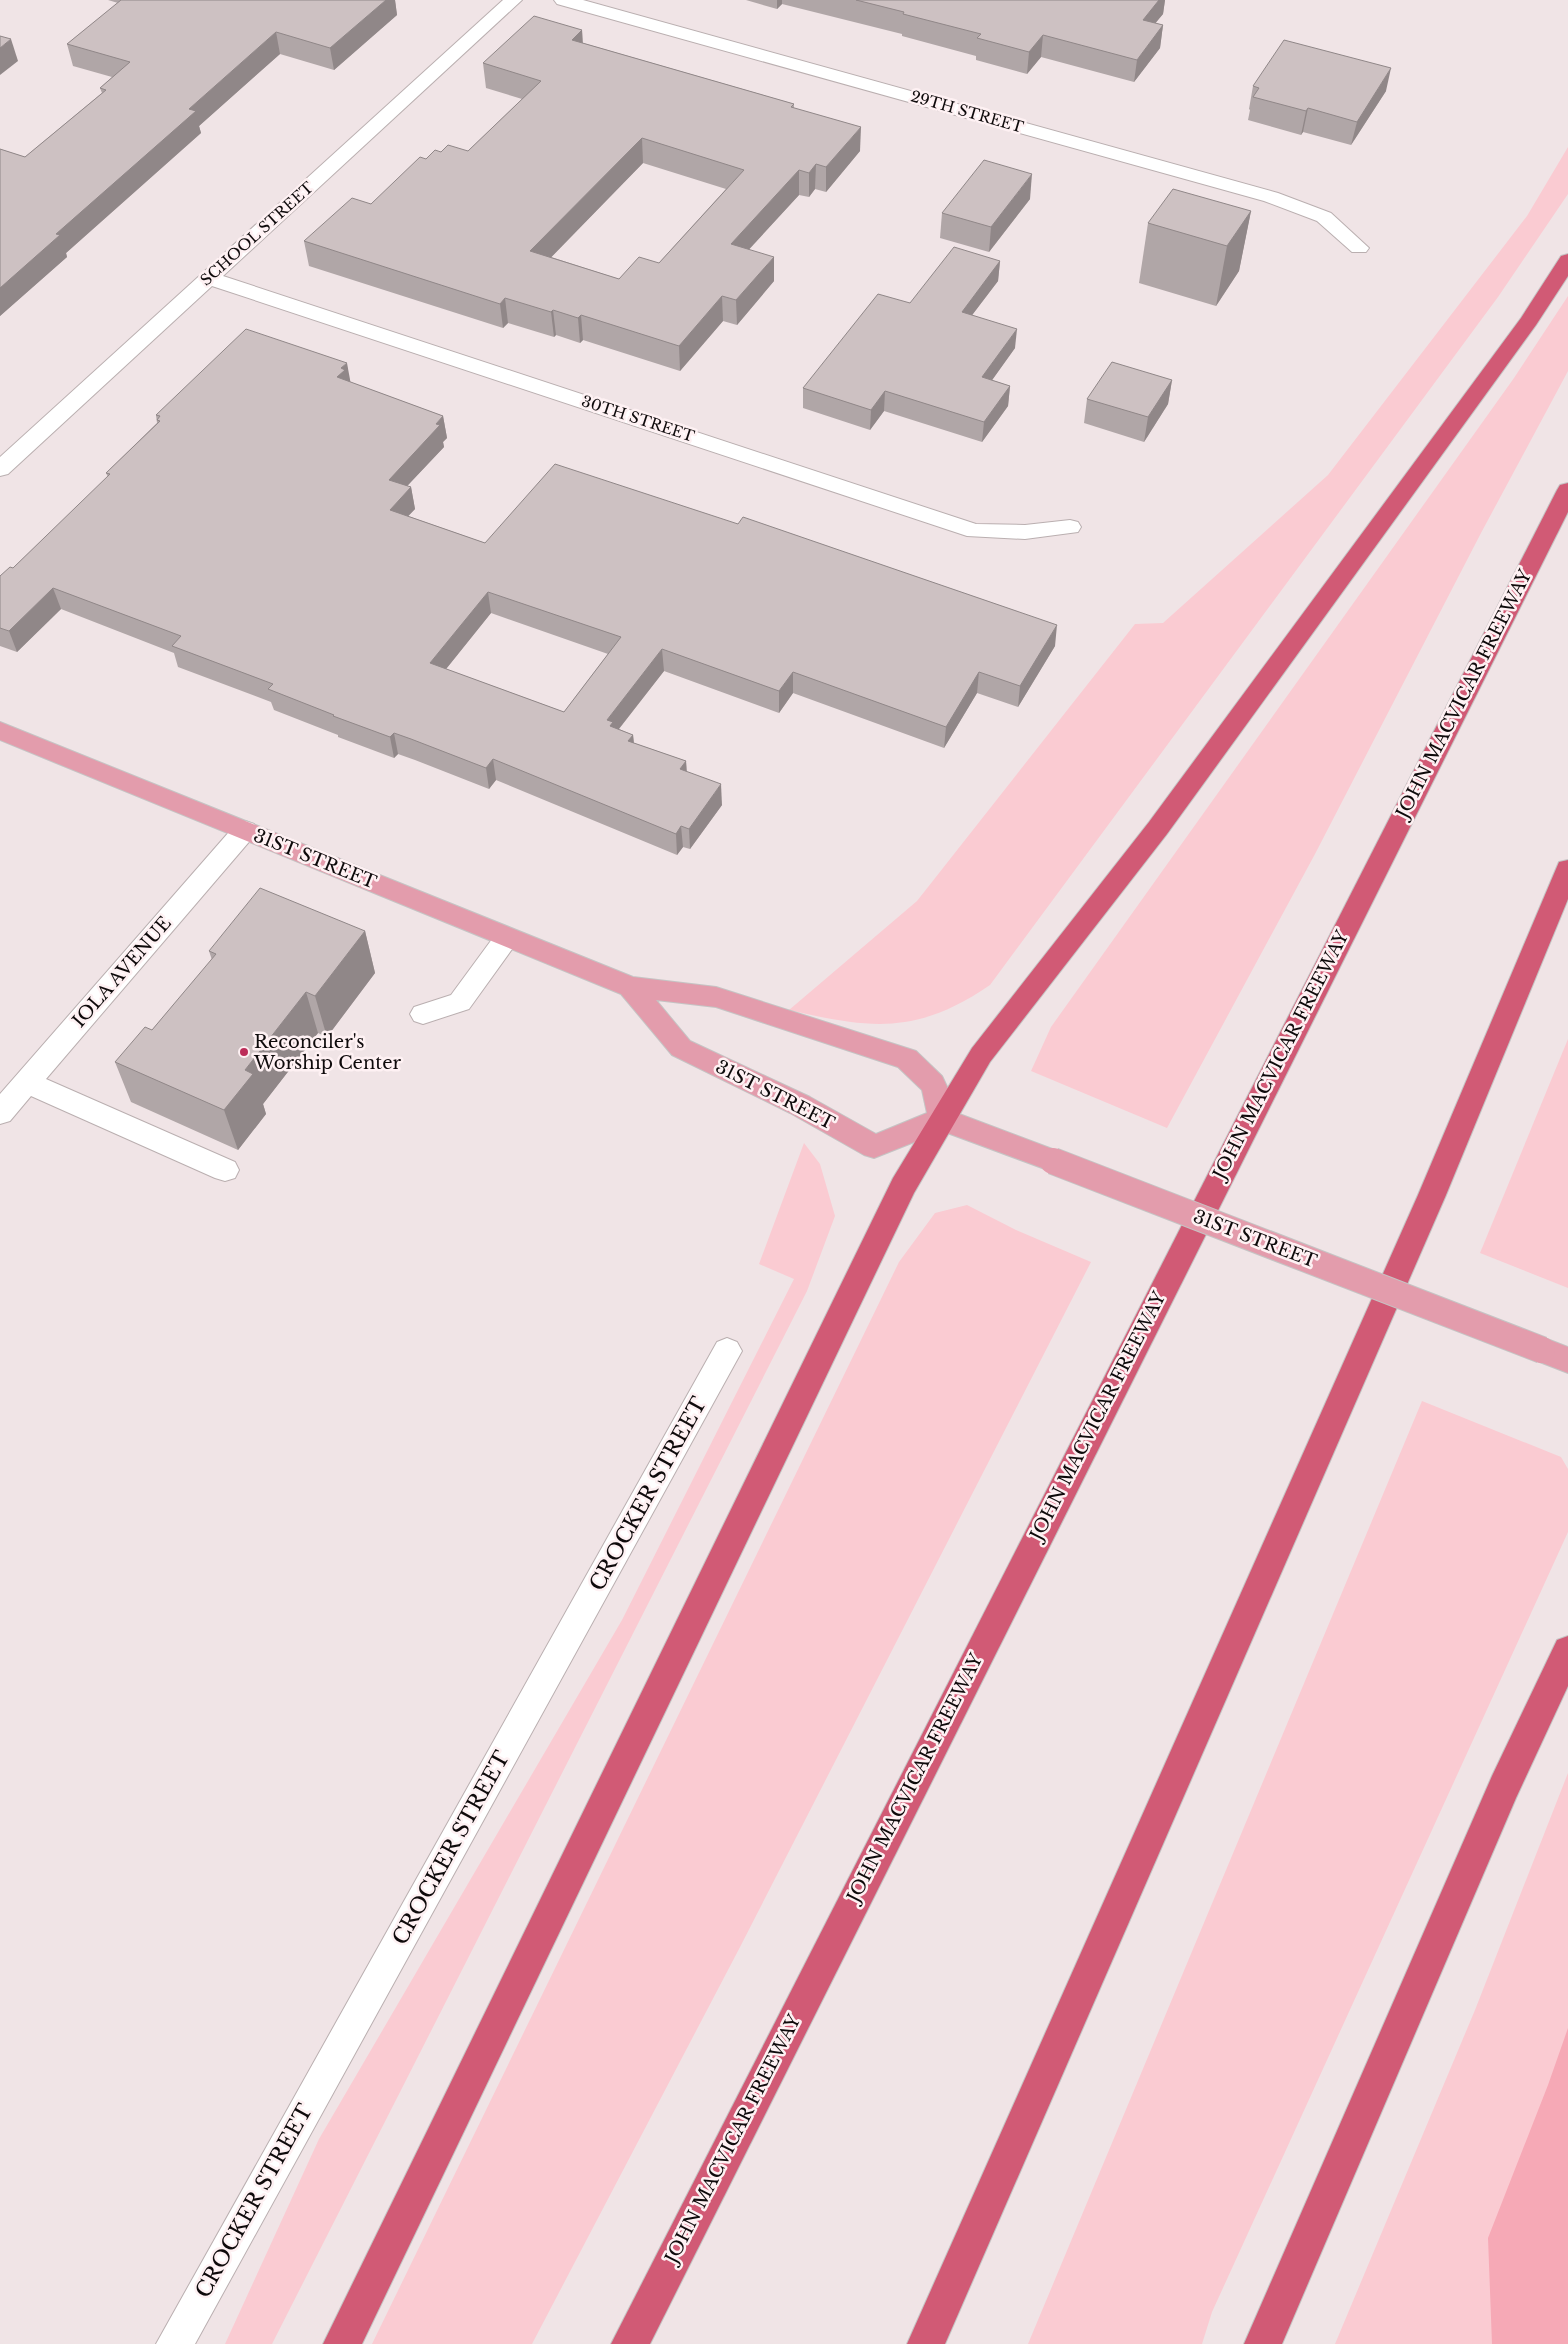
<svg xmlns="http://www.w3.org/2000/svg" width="1568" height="2344" font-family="'Libre Baskerville',serif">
<rect width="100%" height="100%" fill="#f0e4e6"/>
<g fill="#facbd2">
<path d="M1568 147V194L1498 297 990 985C917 1035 871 1029 789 1010L917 901 1135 624 1163 623 1328 475 1527 216Z"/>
<polygon points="1568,296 1568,371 1481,533 1315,854 1167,1128 1031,1071 1051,1027 1514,378"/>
<polygon points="1568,1039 1568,1288 1480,1253"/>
<polygon points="804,1143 820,1164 835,1216 807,1291 272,2344 225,2344 319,2139 622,1620 794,1279 759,1264"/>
<polygon points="967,1205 1016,1230 1091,1262 739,1949 532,2344 372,2344 899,1262 935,1213"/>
<polygon points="1422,1401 1561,1457 1568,1469 1568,1532 1212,2312 1202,2344 1028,2344"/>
<polygon points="1568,1773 1568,2344 1335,2344 1475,2010"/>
</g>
<polygon fill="#f6a9b6" points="1568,2028 1568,2344 1492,2344 1488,2238 1548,2085"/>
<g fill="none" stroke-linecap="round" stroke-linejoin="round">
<g stroke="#baafb0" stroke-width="2">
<g id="minor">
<polygon points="503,0 522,0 223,276 976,524 1025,525 1070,520 1078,522 1081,527 1078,532 1025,539 967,536 212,286 8,474 0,476 0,457"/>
<polygon points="554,0 583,0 1278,193 1331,213 1369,248 1366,252 1352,252 1317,221 1264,201 557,4"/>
<polygon points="245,821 254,824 257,830 254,836 46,1079 235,1162 239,1170 235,1178 225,1181 215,1178 31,1096 10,1121 0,1124 0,1094 236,824"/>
<polygon points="507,928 516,931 520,938 469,1009 423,1024 414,1021 410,1014 414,1007 451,995 498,931"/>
<polygon points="727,1338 737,1342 742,1351 737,1360 195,2344 156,2344 717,1342"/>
</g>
</g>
<g stroke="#c5c4c4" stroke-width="2">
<g id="major">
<path d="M0 722 633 977 716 987 916 1051 942 1076 949 1091 954 1112 1063 1153 1067 1161 1063 1169 1053 1172 942 1131 874 1158 864 1155 790 1113 672 1055 621 994 0 740ZM656 1000 716 1007 898 1067 922 1090 927 1113 876 1134 810 1097 690 1041Z"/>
<polygon points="1542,1337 1568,1347 1568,1373 1532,1359 1528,1350 1532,1341"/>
</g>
</g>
<g stroke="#c5c4c4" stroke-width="2">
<g id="highway">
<polygon points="1568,254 1568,276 1536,325 1167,834 990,1062 914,1193 362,2344 323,2344 893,1178 972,1048 1149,822 1521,318 1561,256"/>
<polygon points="1568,483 1568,512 650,2344 611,2344 1557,490 1560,485"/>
<polygon points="1568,860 1568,899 1446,1195 945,2344 907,2344 1418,1195 1556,869 1559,862"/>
<polygon points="1568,1636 1568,1686 1516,1798 1282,2344 1244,2344 1492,1776 1557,1640"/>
</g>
</g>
<use href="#minor" fill="#fff" fill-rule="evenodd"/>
<use href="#major" fill="#e39cac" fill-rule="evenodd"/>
<use href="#highway" fill="#d15a75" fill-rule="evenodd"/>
<g stroke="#c5c4c4" stroke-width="28" stroke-linecap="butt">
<polyline id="major-bridge" points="1053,1161 1542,1350"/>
</g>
<use href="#major-bridge" stroke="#e39cac" stroke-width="26"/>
</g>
<g fill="#b0a6a7" fill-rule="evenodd">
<polygon points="108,0 395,0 397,15 334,70 280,54 199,126 201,133 66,253 67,257 0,316 0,149 25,157 102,93 100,88 112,77 73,66 67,44 118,3"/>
<polygon points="746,0 1165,0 1163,14 1155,23 1163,25 1160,48 1134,82 1041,57 1027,74 976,60 976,56 902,36 902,34 782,4 777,9"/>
<path d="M582 30 583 43 794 104V108L860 151 826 192 815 189 809 197 799 195 749 249 774 281 737 325 723 321 680 371 583 340 580 343 556 335 554 337 508 323 503 328 309 266 304 241 371 204 426 159 441 152 468 151 522 99 486 88 483 63ZM643 163 726 189 659 263 619 279 551 257Z"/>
<polygon points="1253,86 1386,91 1351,145 1303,132 1301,135 1248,120 1250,110 1249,109"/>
<polygon points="1030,199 989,252 940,238 942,213"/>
<polygon points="1251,211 1239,271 1216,306 1139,283 1148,223"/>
<polygon points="1000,261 998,281 972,315 1015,348 992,380 1010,386 1008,406 982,442 884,411 870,430 803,408 803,388"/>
<polygon points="1172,380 1168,404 1144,442 1084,423 1087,399"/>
<path d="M350 382 443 416 447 438 443 442 444 447 407 486 411 487 415 509 408 516 485 543 1055 646 1018 707 977 693 944 748 793 693 779 713 664 671 619 729 633 735 634 743 686 761 687 772 722 805 690 849 683 847 677 855 496 780 489 789 415 760 398 754 394 758 338 737V735L274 710 271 702 178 667 174 653 61 609 17 652 0 646V576L13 568 108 477 106 473 157 423 156 415ZM491 613 608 654 564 712 446 669Z"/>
<polygon points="365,931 375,973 327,1037 318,1033 263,1104 266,1114 238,1150 131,1102 115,1062 152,1030 212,960 209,951"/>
</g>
<g fill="#908788">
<polygon points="386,0 395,0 397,15 334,70 330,48"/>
<polygon points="777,0 782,0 782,4 777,9"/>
<polygon points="1159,0 1165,0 1163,14 1140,42 1143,20"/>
<polygon points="1163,25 1160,48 1134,82 1137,60"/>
<polygon points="582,30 583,55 572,40"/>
<polygon points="276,32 280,54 199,126 201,133 66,253 67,257 0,316 0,288 56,234 189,109"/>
<polygon points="1043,35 1041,57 1027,74 1029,52"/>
<polygon points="11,39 18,61 0,75 0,48"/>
<polygon points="1391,68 1386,91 1351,145 1357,122"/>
<polygon points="1308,108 1303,132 1301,135 1306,111"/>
<polygon points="861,127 860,151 826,192 826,167"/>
<polygon points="642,138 643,163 533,276 530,251"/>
<polygon points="816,164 815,189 809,197 809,173"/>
<polygon points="799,170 799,195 732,268 731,244"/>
<polygon points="1032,174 1030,199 989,252 991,227"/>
<polygon points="1251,211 1239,271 1216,306 1227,246"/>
<polygon points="774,257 774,281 737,325 736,300"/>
<polygon points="1000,261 998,281 960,331 962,312"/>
<polygon points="722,296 723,321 680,371 679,346"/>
<polygon points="505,298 508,323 503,328 500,304"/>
<polygon points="553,310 556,335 554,337 551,312"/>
<polygon points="581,315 583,340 580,343 578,318"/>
<polygon points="1017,329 1015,348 980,397 982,377"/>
<polygon points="347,363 351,385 337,377 341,368"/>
<polygon points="1172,380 1168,404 1144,442 1148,417"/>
<polygon points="1010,386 1008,406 982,442 984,422"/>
<polygon points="885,391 884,411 870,430 871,410"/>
<polygon points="443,416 447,438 443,442 444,447 393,501 389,480"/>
<polygon points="411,487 415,509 394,531 390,510"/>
<polygon points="53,588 61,609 17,652 9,631"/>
<polygon points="488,592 491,613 434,684 430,663"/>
<polygon points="1057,625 1055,646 1018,707 1020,686"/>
<polygon points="662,649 664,671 614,735 607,720"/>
<polygon points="793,672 793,693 779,713 779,691"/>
<polygon points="979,672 977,693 944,748 946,727"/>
<polygon points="394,733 398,754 394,758 390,737"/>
<polygon points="633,735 635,756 628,741"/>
<polygon points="493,759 496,780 489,789 486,768"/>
<polygon points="686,761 687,782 680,769"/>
<polygon points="721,784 722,805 690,849 689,829"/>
<polygon points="681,826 683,847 677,855 676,834"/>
<polygon points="365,931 375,973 327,1037 315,996"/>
<polygon points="306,992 318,1033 263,1104 266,1114 238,1150 224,1110 245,1070"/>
</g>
<g fill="#cdc1c2" stroke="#908788" fill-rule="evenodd">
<polygon points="121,0 386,0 330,48 276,32 189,109 196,111 56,234 60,235 0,288 0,149 25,157 106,90 100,88 130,62 67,44"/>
<polygon points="856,0 1159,0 1143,20 1163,25 1137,60 1043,35 1029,52 977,38 981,34 903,14 904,12"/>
<path d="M534 16 582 30 572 40 794 104 791 107 861 127 826 167 816 164 809 173 799 170 731 244 774 257 736 300 722 296 679 346 581 315 578 318 553 310 551 312 505 298 500 304 304 241 352 198 371 204 420 157 426 159 435 150 441 152 448 145 468 151 541 81 483 63ZM642 138 744 170 659 263 639 257 619 279 530 251Z"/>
<polygon points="0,36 11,39 0,48"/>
<polygon points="1284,40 1391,68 1357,122 1308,108 1306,111 1253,97 1259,88 1253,86"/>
<polygon points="984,160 1032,174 991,227 942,213"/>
<polygon points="1173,189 1251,211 1227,246 1148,223"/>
<polygon points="954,247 1000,261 962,312 1017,329 982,377 1010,386 984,422 885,391 871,410 803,388 878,294 910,303"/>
<path d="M246 329 347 363 341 368 345 370 337 377 443 416 436 424 440 425 389 480 411 487 390 510 485 543 555 464 738 524 743 517 1057 625 1020 686 979 672 946 727 793 672 779 691 662 649 607 720 613 722 610 726 633 735 628 741 686 761 680 769 721 784 689 829 681 826 676 834 493 759 486 768 411 739 394 733 390 737 333 716 334 715 268 689 273 684 172 646 181 636 53 588 9 631 0 628V576L10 567 13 568 110 474 106 473 160 421 157 420 160 416 156 415ZM488 592 621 637 564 712 430 663Z"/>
<polygon points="1112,362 1172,380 1148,417 1087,399"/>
<polygon points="260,888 365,931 315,996 306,992 245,1070 253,1074 224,1110 115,1062 145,1027 152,1030 216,954 209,951"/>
</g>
<circle fill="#bc2c58" stroke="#fef1f3" stroke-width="2" cx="244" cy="1052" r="5"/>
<g text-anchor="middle" stroke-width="5" stroke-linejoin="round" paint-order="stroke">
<g font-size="15" fill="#0e0a0b" stroke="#fef1f3">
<text transform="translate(967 112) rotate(16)" y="5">29TH STREET</text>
<text transform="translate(257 234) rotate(-42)" y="5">SCHOOL STREET</text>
<text transform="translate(638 419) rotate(18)" y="5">30TH STREET</text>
</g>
<g font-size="18" fill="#0e0a0b" stroke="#fef1f3">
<text transform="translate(1464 694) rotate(-63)" y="6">JOHN MACVICAR FREEWAY</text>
<text transform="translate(315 859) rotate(22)" y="6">31ST STREET</text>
<text transform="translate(122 972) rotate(-49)" y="6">IOLA AVENUE</text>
<text transform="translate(1281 1055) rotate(-63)" y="6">JOHN MACVICAR FREEWAY</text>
<text transform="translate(775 1095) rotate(27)" y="6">31ST STREET</text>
<text transform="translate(1255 1239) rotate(21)" y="6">31ST STREET</text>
<text transform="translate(1098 1416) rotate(-63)" y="6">JOHN MACVICAR FREEWAY</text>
<text transform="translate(915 1778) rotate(-63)" y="6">JOHN MACVICAR FREEWAY</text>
<text transform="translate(733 2139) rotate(-63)" y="6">JOHN MACVICAR FREEWAY</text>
</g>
<g font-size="18" fill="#0e0a0b" stroke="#fef1f3" text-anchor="start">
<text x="254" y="1048">Reconciler's<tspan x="254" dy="21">Worship Center</tspan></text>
</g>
<g font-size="21" fill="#0e0a0b" stroke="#fef1f3">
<text transform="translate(648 1494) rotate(-61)" y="7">CROCKER STREET</text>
<text transform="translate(451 1848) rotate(-61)" y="7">CROCKER STREET</text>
<text transform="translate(254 2201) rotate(-61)" y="7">CROCKER STREET</text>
</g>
</g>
</svg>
